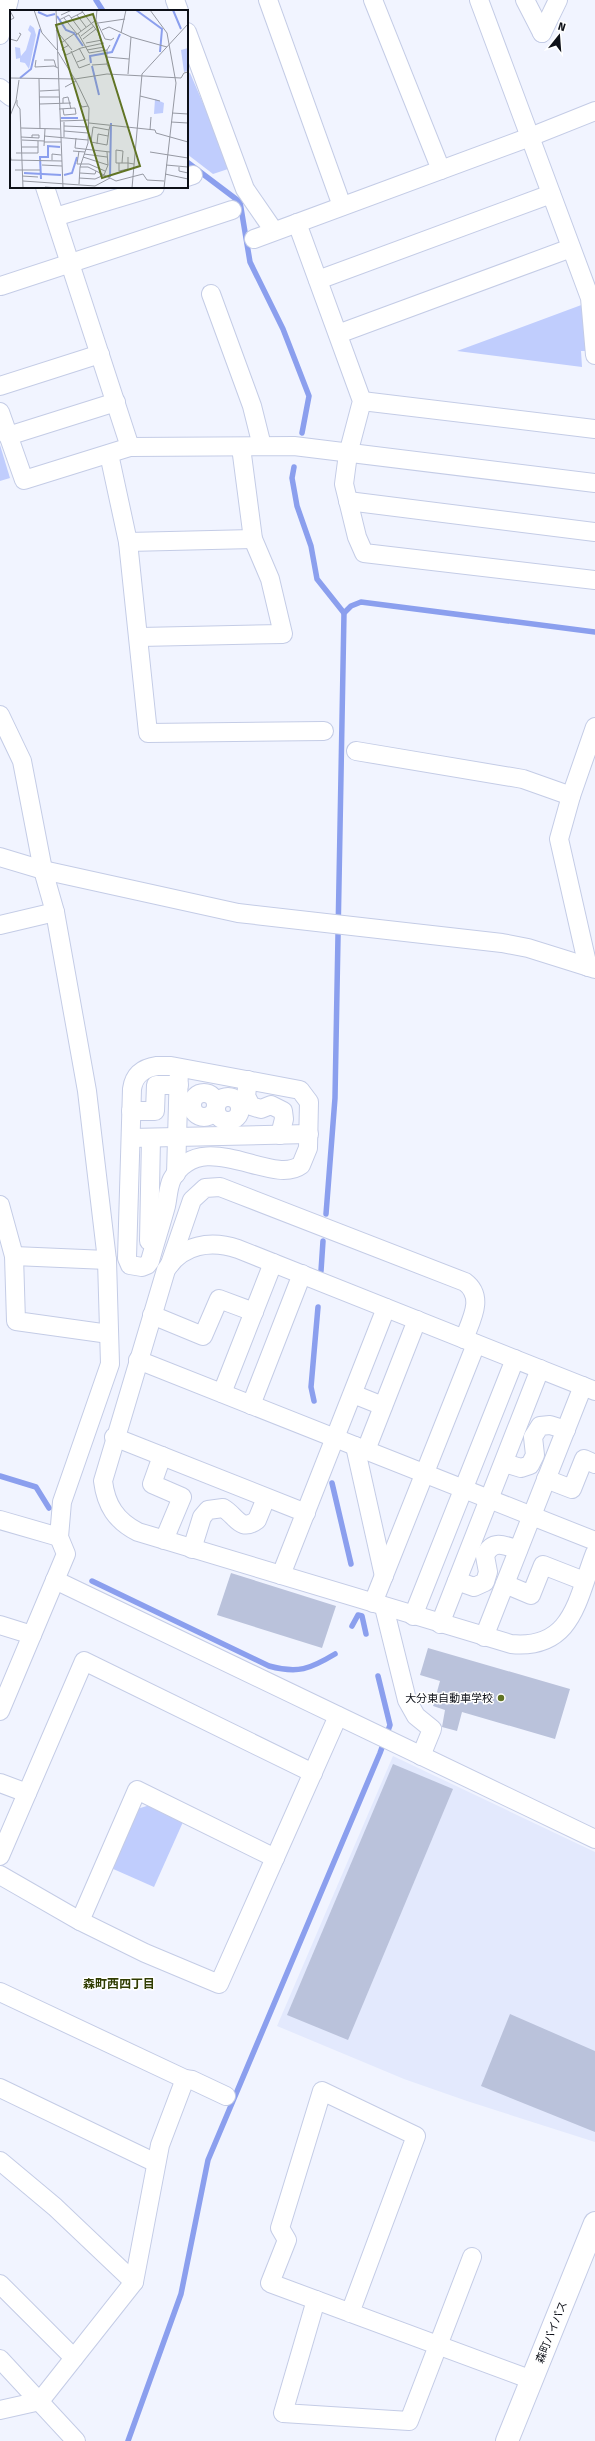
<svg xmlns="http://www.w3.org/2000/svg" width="595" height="2441" font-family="'Fira Sans','Noto Sans JP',sans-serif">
<rect width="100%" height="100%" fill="#f1f4ff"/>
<polygon fill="#e3e9fd" points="393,1756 595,1852 595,2142 467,2101 404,2079 277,2026"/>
<g fill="#c0cdfd">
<polygon points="187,73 190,73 231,168 213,174 187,154"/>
<polygon points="584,304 587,351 581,351 582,367 457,351"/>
<polygon points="0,445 10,478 0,481"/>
<polygon points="150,1805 183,1822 154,1887 111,1868 137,1809"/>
</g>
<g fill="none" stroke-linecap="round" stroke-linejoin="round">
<g stroke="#8b9fee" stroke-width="5.5">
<polyline points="96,0 103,11"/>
<polyline points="187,162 240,202 250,262 283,329 309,396 302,433"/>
<polyline points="294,467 292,478 297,506 311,546 317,579 344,613"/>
<polyline points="326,1214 335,1098 344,613 351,606 361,602 595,632"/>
<polyline points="321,1271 323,1241"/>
<polyline points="314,1401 311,1387 318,1307"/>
<polyline points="0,1476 36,1487 49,1508"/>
<polyline points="332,1483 351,1564"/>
<path d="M92 1581 269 1666C298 1674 310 1669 335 1654"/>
<polyline points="352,1626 358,1615 362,1616 366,1634"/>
<polyline points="128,2441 181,2294 208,2160 380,1753 390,1725 378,1676"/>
</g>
</g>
<g fill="#bac2db">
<polygon points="231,1573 336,1606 322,1648 217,1615"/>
<polygon points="428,1648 570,1689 555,1739 462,1712 457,1731 442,1727 445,1710 433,1706 440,1681 420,1675"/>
<polygon points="393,1764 453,1789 348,2040 287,2015"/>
<polygon points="510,2014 595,2051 595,2132 481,2086"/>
</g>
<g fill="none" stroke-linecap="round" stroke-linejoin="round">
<g stroke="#c4cce6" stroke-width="20">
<g id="minor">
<polyline points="175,0 179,11"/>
<polyline points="268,0 342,206"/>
<polyline points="373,0 441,170"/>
<polyline points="479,0 590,298 595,355"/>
<polyline points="525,0 542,33"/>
<polyline points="187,32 245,189 274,231"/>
<polyline points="542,33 558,0"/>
<polyline points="0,35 9,0"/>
<polyline points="0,88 11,97"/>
<polyline points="187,177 193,175"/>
<polyline points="45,187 130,447"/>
<polyline points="55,217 155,187"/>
<polyline points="297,223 362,401 348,454 344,484 357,537 364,553 595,580"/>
<polyline points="254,239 530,137 595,111"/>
<polyline points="318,280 551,194"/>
<polyline points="1,286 232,210"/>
<polyline points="211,294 252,406 262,446"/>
<polyline points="338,334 571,248"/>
<polyline points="0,386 100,354"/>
<polyline points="362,401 595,429"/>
<polyline points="0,412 24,480 130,447 294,446 595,483"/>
<polyline points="8,436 116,402"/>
<polyline points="109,454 128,542 148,733 324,731"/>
<polyline points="348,501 595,532"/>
<polyline points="128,542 253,539"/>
<polyline points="140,637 283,634 270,579 253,539 241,447"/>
<polyline points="0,715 22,761 43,870 55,912 87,1091 107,1260 110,1364 62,1502 59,1537 66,1554 0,1711"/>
<polyline points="356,751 523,779 571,796"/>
<polyline points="0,857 43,870 238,913 502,943 528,948 595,969"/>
<polyline points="0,925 55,912"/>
<polyline points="588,967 559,839 571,796 595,727"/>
<path d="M157 1066H171L300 1090 309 1102 308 1148 301 1165C272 1187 202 1125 172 1179 168 1187 168 1197 166 1206 161 1224 155 1243 150 1261L147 1265 142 1267 130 1265 127 1258 132 1089C134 1075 143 1068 157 1066Z"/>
<polyline points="248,1080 246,1096 251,1106 261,1109 271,1105 283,1111 284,1119 280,1135"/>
<circle cx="204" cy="1105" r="12"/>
<circle cx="228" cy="1109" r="12"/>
<polyline points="131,1111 155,1111 156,1085 179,1085"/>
<polyline points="131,1138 309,1134"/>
<polyline points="176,1174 179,1068"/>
<polyline points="0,1205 14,1256 16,1321 109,1334"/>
<polyline points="149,1241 151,1138"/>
<polyline points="14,1256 107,1260"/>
<path d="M170 1264 192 1200 205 1188 220 1187 465 1282C485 1297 471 1320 464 1339"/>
<polyline points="152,1315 203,1336 219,1299 254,1312"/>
<polyline points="138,1360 595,1541"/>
<path d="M595 1391 238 1249C211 1240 182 1244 166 1270L103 1481C106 1505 116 1521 138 1532L511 1644C573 1650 577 1599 595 1553"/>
<polyline points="222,1393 273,1263"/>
<polyline points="353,1394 383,1406"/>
<polyline points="251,1405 302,1274"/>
<polyline points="114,1437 306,1513"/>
<polyline points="355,1446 384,1576"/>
<polyline points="366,1450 417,1320"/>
<polyline points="162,1456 152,1484 182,1497 164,1540"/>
<polyline points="504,1463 521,1468 530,1465 535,1455 533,1437 540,1426 550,1425 566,1430"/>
<polyline points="546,1479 572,1489 584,1459 595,1464"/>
<polyline points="0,1520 59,1537"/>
<path d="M192 1549 202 1517 208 1510 223 1508C236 1515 240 1533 257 1520L266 1498"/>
<polyline points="281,1575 386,1308"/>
<polyline points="55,1580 595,1839"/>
<path d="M457 1581 474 1587 485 1582 488 1572 485 1556C492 1539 505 1545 518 1550"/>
<polyline points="505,1584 531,1595 543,1565 584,1581"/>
<polyline points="373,1603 476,1344"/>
<polyline points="384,1607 407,1700 416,1716 432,1729 421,1756"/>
<polyline points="413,1616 515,1359"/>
<polyline points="440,1624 540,1369"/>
<polyline points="0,1625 32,1635"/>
<polyline points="484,1637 583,1386"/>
<polyline points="0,1783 27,1793"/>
<polyline points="0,1856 84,1661 313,1773"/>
<polyline points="0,1875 80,1921 145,1953 219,1984 338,1716"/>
<polyline points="80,1921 137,1790 275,1858"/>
<polyline points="0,1992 185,2079 192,2080 226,2096"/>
<polyline points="0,2088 156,2163"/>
<polyline points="0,2161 55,2207 134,2282"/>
<polyline points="0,2284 74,2358"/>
<polyline points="316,2300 283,2413 409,2421 472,2257"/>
<path d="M350 2313 416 2136 322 2091 280 2228 287 2240 270 2283C358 2316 445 2348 532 2380"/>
<polyline points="0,2359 76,2441"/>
<polyline points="0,2410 40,2401 134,2282 160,2145 185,2079"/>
</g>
</g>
<g stroke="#c4cce6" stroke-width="24">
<polyline id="major" points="507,2441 595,2223"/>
</g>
<use href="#minor" stroke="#fff" stroke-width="18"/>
<use href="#major" stroke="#fff" stroke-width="22"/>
</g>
<circle fill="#607424" stroke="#fff" stroke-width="1.5" cx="501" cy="1698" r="4"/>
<g text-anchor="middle" stroke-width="3" stroke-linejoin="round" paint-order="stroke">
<g font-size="11" fill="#0d1018" stroke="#fff" text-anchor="end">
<text x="493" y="1702">大分東自動車学校</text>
</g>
<g font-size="11" fill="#0d1018" stroke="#fff">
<text transform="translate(551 2332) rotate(-68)" y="4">森町バイパス</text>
</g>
<g font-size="12" font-weight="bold" fill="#303d03" stroke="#fff">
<text x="119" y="1988">森町西四丁目</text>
</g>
</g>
<g transform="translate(10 10)">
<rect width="178" height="178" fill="#f1f4ff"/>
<path d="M20 15 24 18 26 25 19 59 15 53 10 52V48L6 49 5 37 10 38 11 46 16 40 21 23 18 20ZM178 38V61L174 62 171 40ZM145 89 154 93 153 103 144 104Z" fill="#c0cdfd"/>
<path fill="none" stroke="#8b9fee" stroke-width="2" d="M126 0 152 19 150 42M163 0 171 19M28 2 37 6 45 4M47 6 56 20 64 23 73 36M81 53 80 46 102 42 110 24M82 56 89 85M10 68 21 59 30 19M51 108H68M14 163 51 165M54 165 62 163 67 147M100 167 101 113M31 169 30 147H38V136L50 137"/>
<path fill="none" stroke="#9699a3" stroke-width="1" d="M24 0 32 23 47 40M46 0 53 178M71 0 88 22 94 40M140 0 157 23 166 73 154 178M0 1 4 8 0 10M51 5 62 0M67 5 76 17M54 8 67 24M61 8 73 2M49 10 59 5 71 21M86 10 95 29 101 30 104 28M88 13 115 9M46 20 62 40M92 20 99 17 121 27 157 37M68 23 79 43 97 40M111 23 116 0M66 25 86 10 87 0M71 26 84 16M0 29 7 31 11 24 9 23M73 29 86 19M51 33 64 24M76 33 92 30M59 35 52 39 56 45 71 38 94 33M100 35 97 40V54L101 64M77 40 94 37M61 41 69 58 80 54M48 42 66 71 79 98 78 133 70 157 69 174M97 47 119 49M26 50 25 57 44 56 48 58M34 50H44L46 57M67 52 75 49 69 38M82 55 97 54M118 64 121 27M0 68 65 69 97 64 171 68 174 63 178 62M29 69 30 119M55 77 66 71M30 81 49 80M130 86 150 91M29 87H49M7 90V95L10 99 13 178M68 90 72 97 78 96M53 93V88L58 87 61 99M30 94 61 93M49 99 65 98 66 104 54 105 53 99M162 103 178 104M0 106 6 91 9 70M50 111 79 110M54 112V127M161 112 178 113M79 113 145 120 146 123 178 132M54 116 79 117M11 118 50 119M99 120 83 117 81 132 97 135 99 120 100 116M140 120 141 107M54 121 78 123M34 126 78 130M11 127 29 128M22 128V125H29V128M66 128 65 138 100 142M12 130 34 131M34 132H51M87 134 88 124 98 126M34 136 35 119M12 137H28M63 141 75 142M69 141 67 154H79L95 161M140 142 178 148M6 143H28V131M0 144 1 150 52 151M74 144 97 147M73 147 98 155M42 150V144L51 145M109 153V161L118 159V147M112 153 113 141 106 140V153H118L124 154M32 155 52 156M156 155 178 157M70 157H78L106 171 133 164 137 170 154 171M169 157V161L178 163M5 160H30M70 163 85 164 86 161M155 164 178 169M12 166 28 167M69 168 85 169 94 165 98 155 97 142M13 171 85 176 100 168M35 177 49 178M122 178 132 64 178 14"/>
<path fill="#607424" fill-opacity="0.15" stroke="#607424" stroke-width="2" d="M83 4 130 156 92 168 46 15Z"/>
<rect width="178" height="178" fill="none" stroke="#0d1018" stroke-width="2"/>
</g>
<g transform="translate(559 36) rotate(17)" stroke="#ffffff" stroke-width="3" paint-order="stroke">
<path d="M0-3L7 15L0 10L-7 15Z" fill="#0d1018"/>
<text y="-6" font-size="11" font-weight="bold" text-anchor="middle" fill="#0d1018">N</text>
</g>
</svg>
